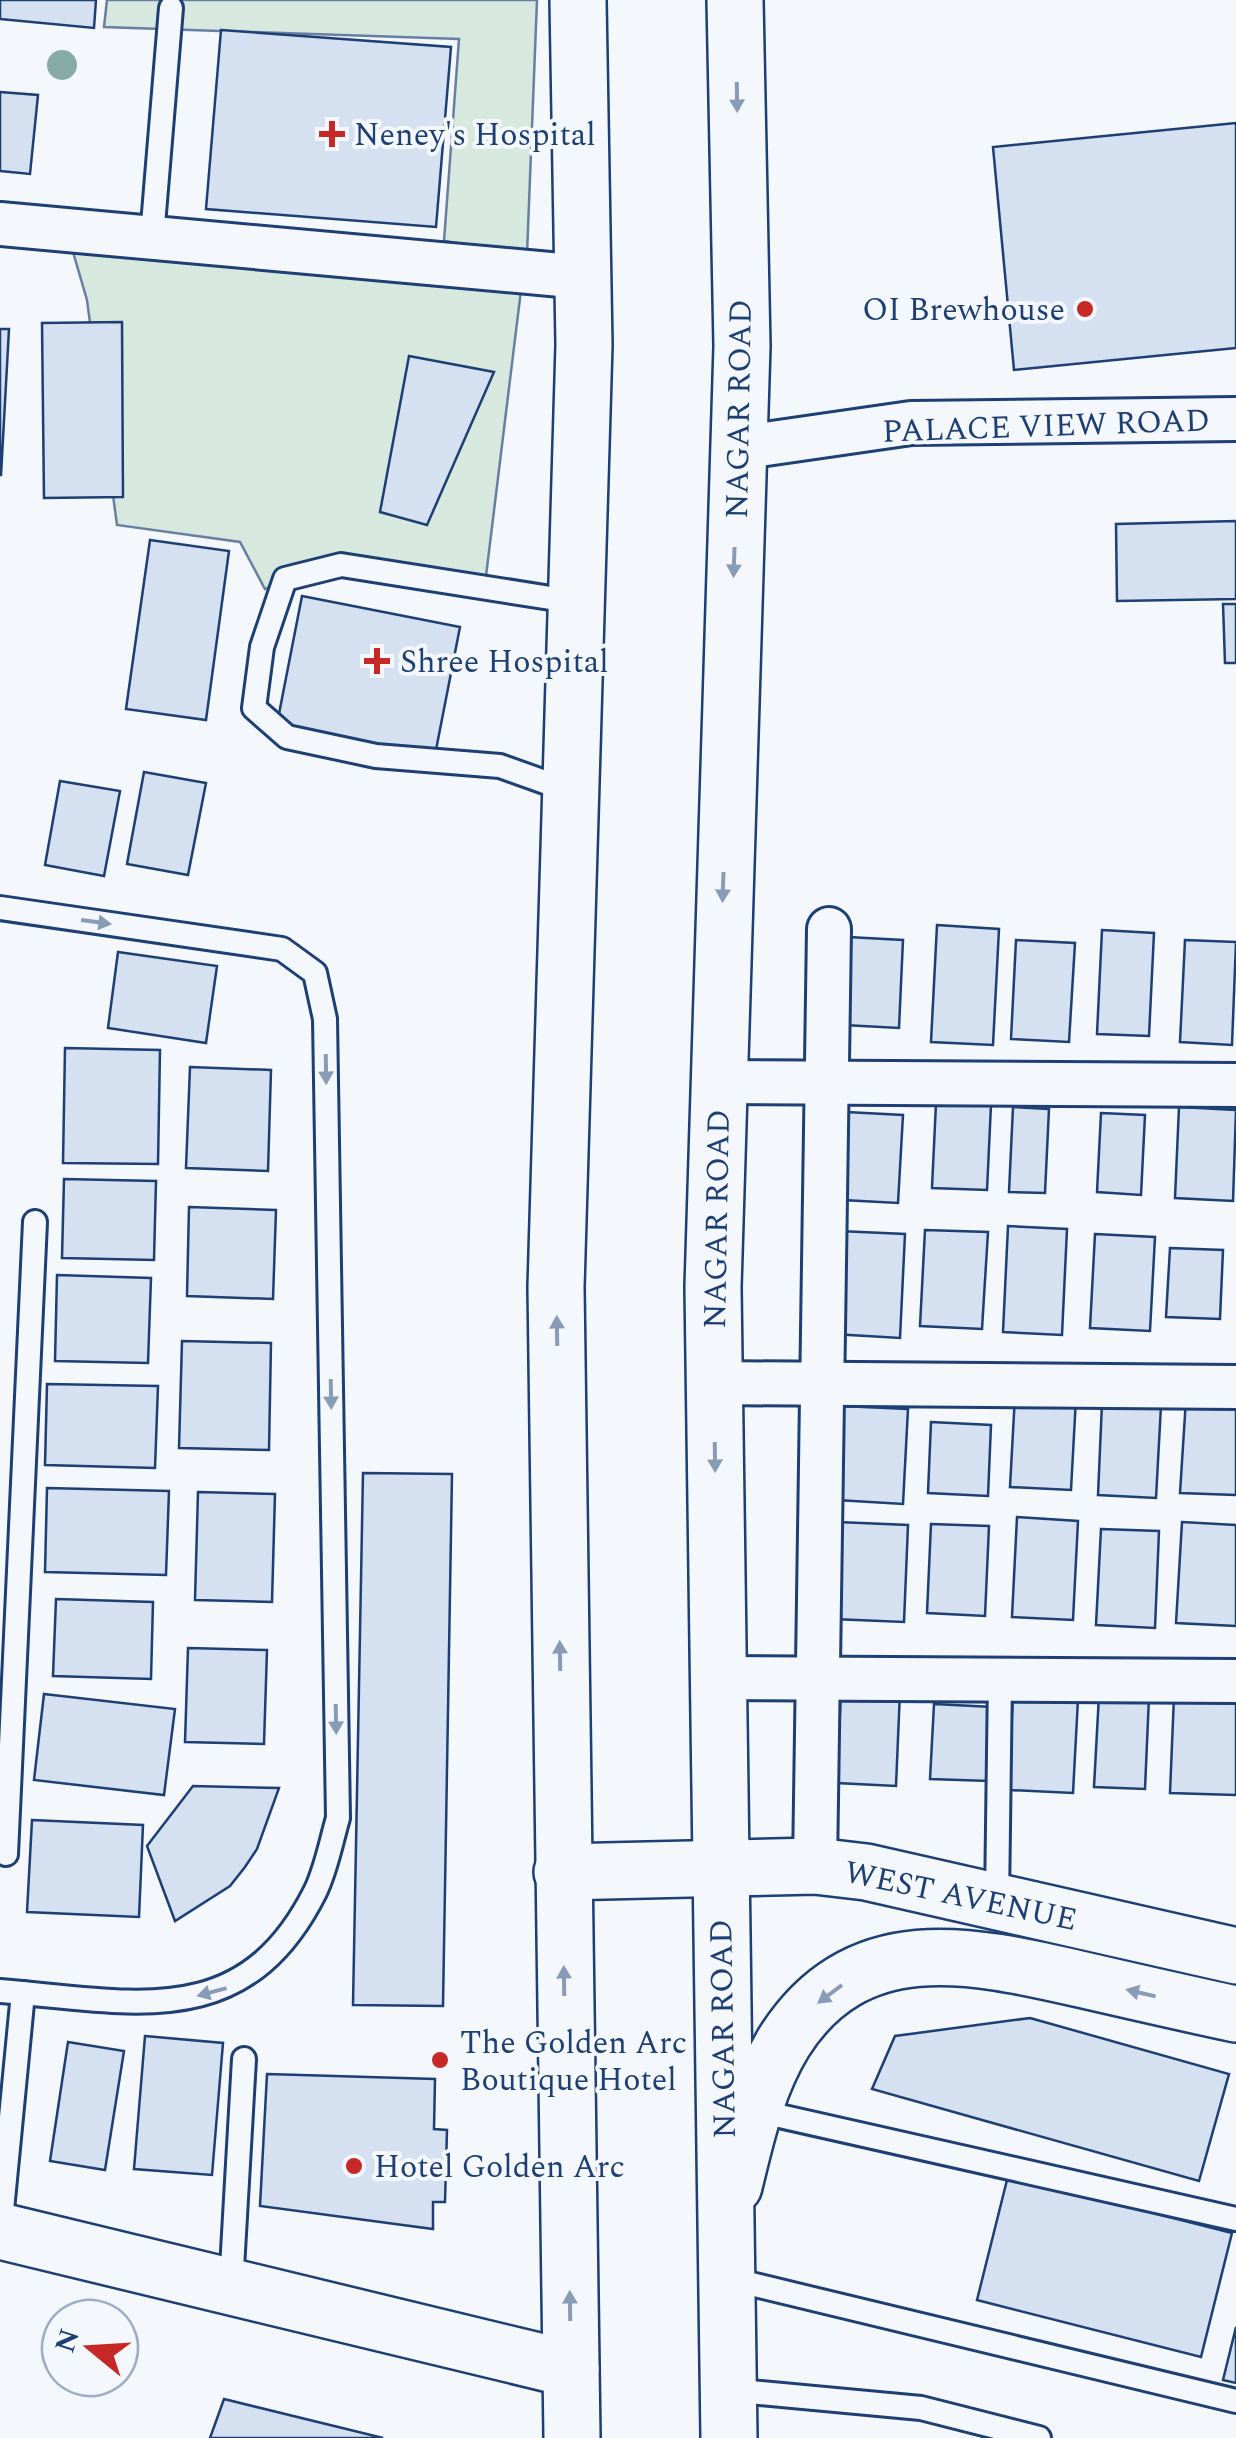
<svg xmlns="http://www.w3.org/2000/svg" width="1236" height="2438" font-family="Spectral,serif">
<rect width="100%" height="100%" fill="#f4f7fb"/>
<g fill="#d7e8df" stroke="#687fa3" stroke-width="2.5">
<polygon points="107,0 537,0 527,254 444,241 459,39 104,27"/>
<polygon points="71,245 521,290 486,576 333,556 265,589 240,542 117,525 87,300"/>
</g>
<g fill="#d5e0f0" stroke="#1d3f73" stroke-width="2.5">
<polygon points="0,0 96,0 94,28 0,19"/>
<polygon points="221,30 451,47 436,227 206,209"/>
<polygon points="0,92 38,95 30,174 0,171"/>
<polygon points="1236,123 1236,348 1014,370 993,147"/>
<polygon points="122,322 123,497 44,498 42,323"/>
<polygon points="0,329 9,329 1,475 0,475"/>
<polygon points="409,356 494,372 427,525 380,512"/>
<polygon points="1236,521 1236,599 1117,601 1116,524"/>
<polygon points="150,540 229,551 206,720 126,709"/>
<polygon points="302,596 460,627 435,755 277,724"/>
<polygon points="1223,604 1236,604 1236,663 1225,663"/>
<polygon points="144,772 206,783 188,875 127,864"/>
<polygon points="60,781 120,791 104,876 45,865"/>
<polygon points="937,925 999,929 993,1045 931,1042"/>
<polygon points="1102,930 1154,933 1149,1036 1097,1034"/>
<polygon points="848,937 903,940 899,1028 844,1025"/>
<polygon points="1016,940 1075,943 1069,1042 1011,1039"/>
<polygon points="1185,940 1236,942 1232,1045 1180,1042"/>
<polygon points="118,952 217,966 206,1043 108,1028"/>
<polygon points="65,1048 160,1050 158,1164 63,1163"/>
<polygon points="190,1067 271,1070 268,1171 186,1168"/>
<polygon points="936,1103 991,1105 987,1190 932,1188"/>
<polygon points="1013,1107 1049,1109 1045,1193 1009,1192"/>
<polygon points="1179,1107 1236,1110 1233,1201 1175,1198"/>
<polygon points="846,1112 903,1115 898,1203 843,1200"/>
<polygon points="1101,1113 1145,1115 1141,1195 1097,1192"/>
<polygon points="64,1179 156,1181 154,1260 62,1258"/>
<polygon points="189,1207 276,1210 273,1299 187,1296"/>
<polygon points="1008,1226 1067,1229 1062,1335 1003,1332"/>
<polygon points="925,1230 988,1232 982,1329 920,1326"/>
<polygon points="839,1231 905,1234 900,1338 833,1334"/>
<polygon points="1095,1234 1155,1237 1150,1331 1090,1328"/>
<polygon points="1170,1248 1223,1250 1220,1319 1166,1317"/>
<polygon points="57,1275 151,1278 148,1363 55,1361"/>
<polygon points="182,1341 271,1343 269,1450 179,1448"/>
<polygon points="47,1384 158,1386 155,1468 45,1465"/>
<polygon points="1015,1395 1076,1398 1071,1490 1010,1487"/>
<polygon points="1186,1399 1236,1401 1236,1495 1180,1493"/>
<polygon points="1102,1403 1161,1406 1156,1498 1098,1495"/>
<polygon points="842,1406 908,1409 903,1504 837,1500"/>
<polygon points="931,1422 991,1425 988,1496 928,1493"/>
<polygon points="363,1473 452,1474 443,2006 353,2005"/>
<polygon points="47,1488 169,1491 166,1575 45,1572"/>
<polygon points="198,1492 275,1494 272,1602 195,1600"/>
<polygon points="1017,1517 1078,1521 1073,1620 1012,1617"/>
<polygon points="838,1522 908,1525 904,1622 833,1619"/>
<polygon points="1182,1522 1236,1525 1236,1626 1176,1623"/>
<polygon points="931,1524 989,1526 985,1616 927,1613"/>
<polygon points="1101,1529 1159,1531 1155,1628 1096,1625"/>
<polygon points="56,1599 153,1602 151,1679 53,1676"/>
<polygon points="188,1648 267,1650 264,1744 185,1742"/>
<polygon points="841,1689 900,1691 896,1786 837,1783"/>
<polygon points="44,1694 175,1709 164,1795 34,1780"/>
<polygon points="1013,1695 1078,1699 1073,1793 1008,1790"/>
<polygon points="1099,1695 1149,1697 1145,1789 1094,1787"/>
<polygon points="1174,1696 1236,1699 1236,1795 1170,1793"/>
<polygon points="934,1704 993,1707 989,1781 930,1779"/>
<polygon points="193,1786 279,1788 257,1849 245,1867 230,1886 175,1921 147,1846"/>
<polygon points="32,1820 143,1825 139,1917 27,1912"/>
<polygon points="1030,2018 1229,2074 1199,2181 872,2089 895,2036"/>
<polygon points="145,2036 223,2043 212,2175 134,2169"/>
<polygon points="68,2042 124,2051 105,2170 50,2161"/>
<polygon points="267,2074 435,2079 434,2129 447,2130 445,2202 433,2202 433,2229 260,2206"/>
<polygon points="1008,2176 1232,2233 1201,2357 977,2300"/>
<polygon points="1236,2327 1236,2383 1223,2380"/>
<polygon points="224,2399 383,2438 210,2438"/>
</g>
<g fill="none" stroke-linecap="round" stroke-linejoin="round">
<g stroke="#1d3f73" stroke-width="28">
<g id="lane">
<polyline points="152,237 171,8"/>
<polyline points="570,791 500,766 376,756 287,737 254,708 262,647 285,579 341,565 576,602"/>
<path d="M0 908 282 949 315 973 325 1019 338 1818C331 1842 326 1870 315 1892 244 2033 134 2002 0 1991"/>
<polyline points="6,1854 35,1222"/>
<polyline points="997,1901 1000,1678"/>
<polyline points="753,2110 1236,2219"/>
<polyline points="0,2231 23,1993"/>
<polyline points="726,2278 1236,2401"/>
<polyline points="231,2286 244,2059"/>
<polyline points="728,2390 921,2408 1039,2438"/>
</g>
</g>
<g stroke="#1d3f73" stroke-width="48">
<g id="street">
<polyline points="0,224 583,277"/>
<polyline points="738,448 911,423 1236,419"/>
<polyline points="718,1082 1236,1085"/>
<polyline points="715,1383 1236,1387"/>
<polyline points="718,1678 1236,1681"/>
<polyline points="815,1866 829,929"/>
</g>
</g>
<g stroke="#1d3f73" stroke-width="60">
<g id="secondary">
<polyline points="562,1872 815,1866 866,1872 1236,1956"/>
<path d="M734 2186C746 2137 757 2086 784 2042 856 1928 970 1954 1080 1979 1132 1991 1184 2003 1236 2014"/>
<polyline points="0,2231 571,2369"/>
</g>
</g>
<g stroke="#1d3f73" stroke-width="60">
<g id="highway">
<polyline points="572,2438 556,1287 584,345 578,0"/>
<polyline points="729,2438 713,1287 742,346 735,0"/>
</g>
</g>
<use href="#lane" stroke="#f4f7fb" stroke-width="22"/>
<use href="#street" stroke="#f4f7fb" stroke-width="42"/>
<use href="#secondary" stroke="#f4f7fb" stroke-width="55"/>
<use href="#highway" stroke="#f4f7fb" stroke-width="55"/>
</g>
<circle fill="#86aba6" cx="62" cy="65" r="15"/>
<defs><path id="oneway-solid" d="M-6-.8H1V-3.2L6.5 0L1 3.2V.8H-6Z" transform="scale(2.5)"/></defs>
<g fill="#889bb7">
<use href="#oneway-solid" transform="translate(737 97) rotate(89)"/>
<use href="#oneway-solid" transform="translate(734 562) rotate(92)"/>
<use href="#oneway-solid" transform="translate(723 887) rotate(92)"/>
<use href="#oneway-solid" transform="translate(96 922) rotate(8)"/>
<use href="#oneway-solid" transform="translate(326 1069) rotate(89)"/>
<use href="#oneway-solid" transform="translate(557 1331) rotate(-91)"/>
<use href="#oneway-solid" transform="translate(331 1394) rotate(89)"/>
<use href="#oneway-solid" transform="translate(715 1457) rotate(89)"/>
<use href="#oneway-solid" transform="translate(560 1656) rotate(-91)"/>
<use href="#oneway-solid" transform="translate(336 1719) rotate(89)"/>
<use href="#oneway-solid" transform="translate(564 1981) rotate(-91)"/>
<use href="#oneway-solid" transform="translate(212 1992) rotate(165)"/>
<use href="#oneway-solid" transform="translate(1141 1993) rotate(-167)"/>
<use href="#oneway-solid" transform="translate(830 1994) rotate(143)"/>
<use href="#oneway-solid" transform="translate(570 2306) rotate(-91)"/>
</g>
<g fill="#c62828" stroke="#f4f7fb" stroke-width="4">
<path d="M327 119h10v10h10v10h-10v10h-10v-10h-10v-10h10z"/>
<circle cx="1085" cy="309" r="10"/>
<path d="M372 646h10v10h10v10h-10v10h-10v-10h-10v-10h10z"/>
<circle cx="440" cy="2060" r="10"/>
<circle cx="354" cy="2166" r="10"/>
</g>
<g text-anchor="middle" stroke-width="8" stroke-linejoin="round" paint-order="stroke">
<g font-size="32" fill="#1d3f73" stroke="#f4f7fb" text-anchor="start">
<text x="354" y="145">Neney's Hospital</text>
<text x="1065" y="320" text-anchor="end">OI Brewhouse</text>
<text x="400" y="672">Shree Hospital</text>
<text x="460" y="2053">The Golden Arc<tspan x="460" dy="37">Boutique Hotel</tspan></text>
<text x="374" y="2177">Hotel Golden Arc</text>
</g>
<g font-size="32" fill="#1d3f73" stroke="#f4f7fb">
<text transform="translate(738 409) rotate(-89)" y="11">NAGAR ROAD</text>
<text transform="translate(1046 425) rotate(-2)" y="11">PALACE VIEW ROAD</text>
<text transform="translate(716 1219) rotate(-89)" y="11">NAGAR ROAD</text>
<text transform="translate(961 1895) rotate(12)" y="11">WEST AVENUE</text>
<text transform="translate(722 2029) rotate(-91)" y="11">NAGAR ROAD</text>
</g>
</g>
<g transform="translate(90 2348) rotate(288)"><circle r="48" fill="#f4f7fb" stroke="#9eadc5" stroke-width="2.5"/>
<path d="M0-8L18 38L0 25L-18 38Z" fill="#c62828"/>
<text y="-15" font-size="28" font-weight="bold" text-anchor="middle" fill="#1d3f73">N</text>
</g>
</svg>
